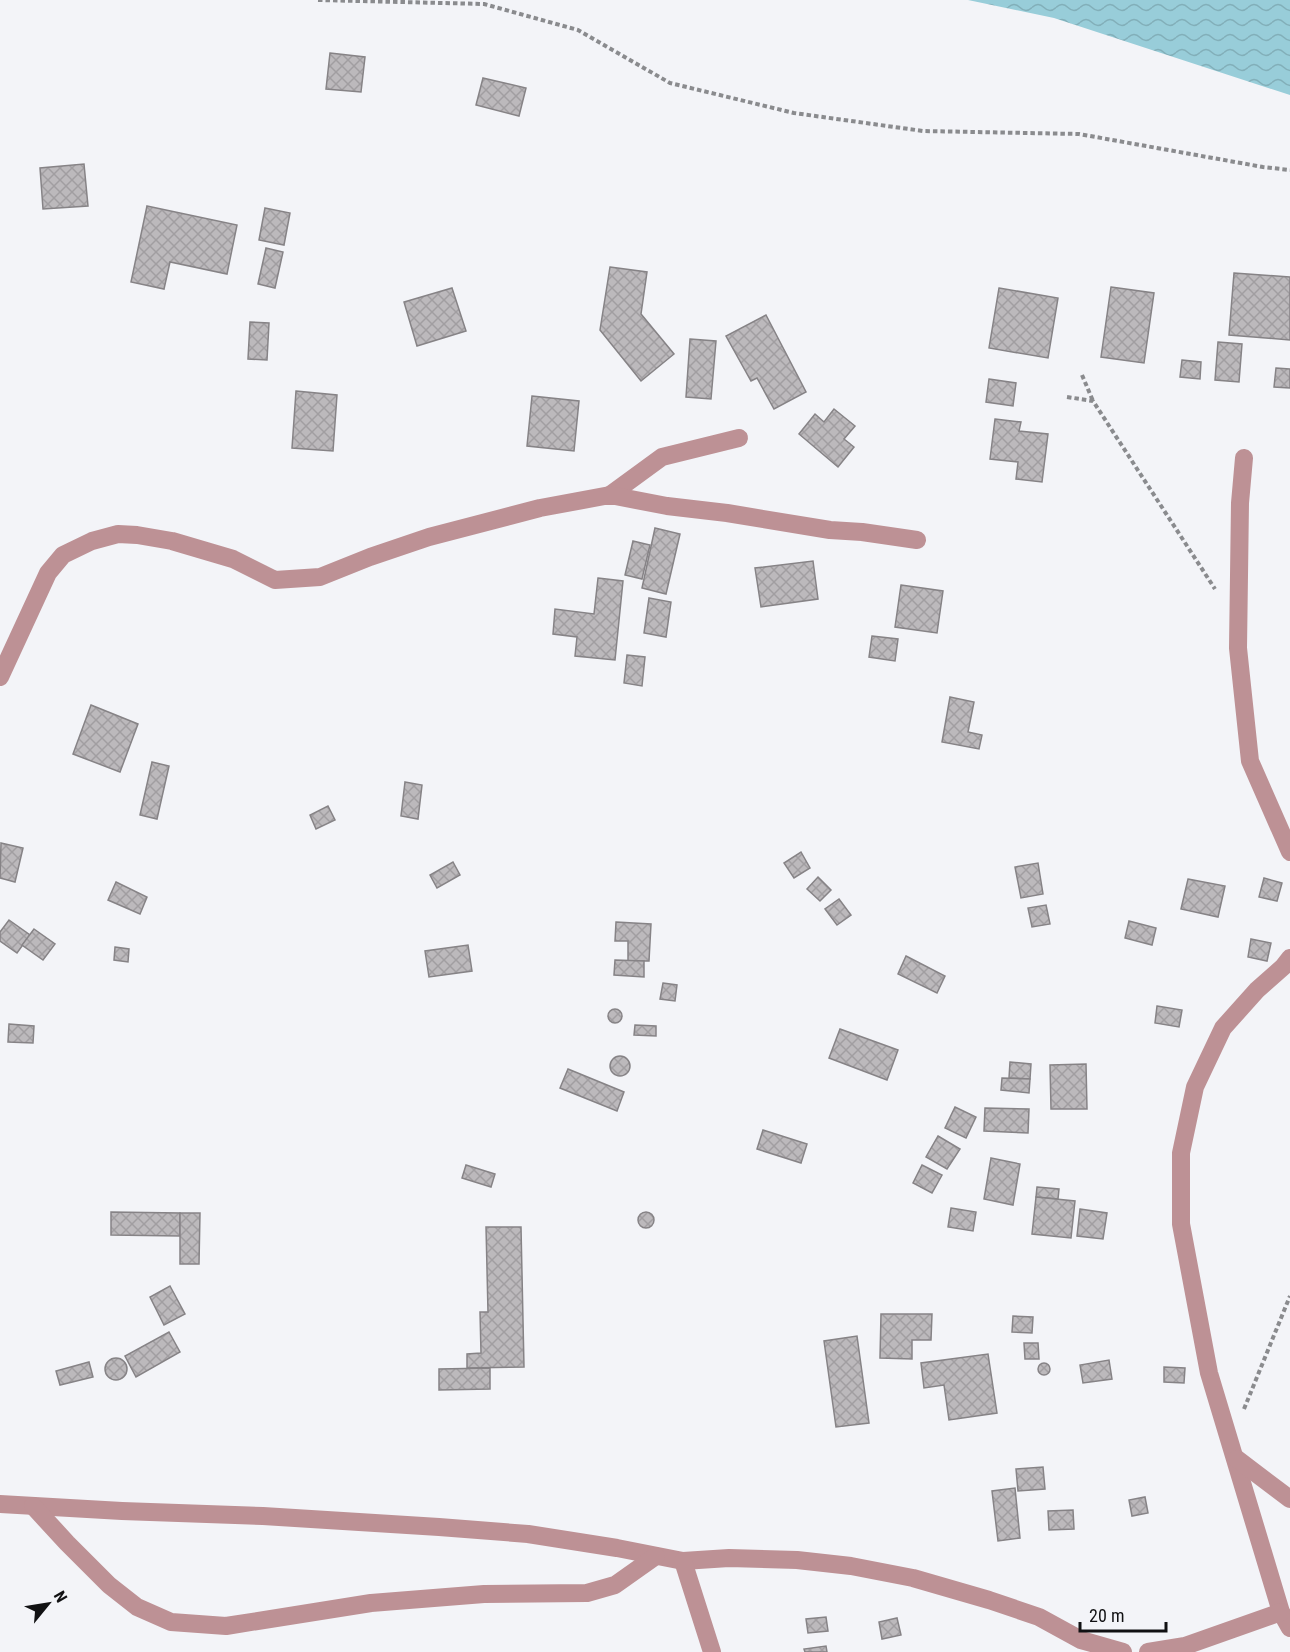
<svg xmlns="http://www.w3.org/2000/svg" width="1290" height="1652" font-family="'Roboto Condensed',sans-serif">
<defs>
<pattern id="water-waves" width="16" height="10" patternUnits="userSpaceOnUse" patternTransform="scale(1.5)"><rect width="16" height="10" fill="#98cdd9"/><path d="M0 5q4-4 8 0t8 0" fill="none" stroke="#82afb9"/></pattern>
<pattern id="building-cross-hatch" width="8" height="8" patternUnits="userSpaceOnUse" patternTransform="scale(1.5)"><rect width="8" height="8" fill="#bcb9bc"/><path d="M0 0l8 8M0 8l8-8" fill="none" stroke="#a19ea1"/></pattern>
</defs>
<rect width="100%" height="100%" fill="#f3f4f8"/>
<polygon fill="url(#water-waves)" points="968,0 1290,0 1290,95 1054,18"/>
<g fill="url(#building-cross-hatch)" stroke="#868386" stroke-width="1.5">
<polygon points="330,53 365,57 361,92 326,89"/>
<polygon points="483,78 526,88 519,116 476,105"/>
<polygon points="84,164 88,206 43,209 40,168"/>
<polygon points="147,206 237,225 227,274 170,262 164,289 131,282"/>
<polygon points="265,208 290,213 284,245 259,240"/>
<polygon points="266,248 283,252 275,288 258,284"/>
<polygon points="610,267 647,272 641,314 674,354 641,381 600,330"/>
<polygon points="1234,273 1290,277 1290,340 1229,335"/>
<polygon points="1111,287 1154,293 1144,363 1101,357"/>
<polygon points="452,288 466,331 417,346 404,302"/>
<polygon points="999,288 1058,298 1048,358 989,348"/>
<polygon points="766,315 806,392 774,409 757,378 751,381 726,336"/>
<polygon points="250,322 269,323 267,360 248,359"/>
<polygon points="690,339 716,341 711,399 686,397"/>
<polygon points="1218,342 1242,344 1239,382 1215,380"/>
<polygon points="1182,360 1201,362 1200,379 1180,377"/>
<polygon points="1276,368 1290,369 1290,388 1274,387"/>
<polygon points="989,379 1016,383 1013,406 986,402"/>
<polygon points="296,391 337,395 333,451 292,448"/>
<polygon points="532,396 579,401 574,451 527,446"/>
<polygon points="834,409 855,426 844,439 854,447 838,467 799,434 815,414 824,422"/>
<polygon points="995,419 1021,422 1019,431 1048,434 1042,482 1016,479 1018,462 990,459"/>
<polygon points="655,528 680,534 666,594 642,588"/>
<polygon points="633,541 650,545 642,579 625,575"/>
<polygon points="813,561 818,599 761,607 755,568"/>
<polygon points="598,578 623,581 615,660 575,656 577,637 553,634 555,609 594,614"/>
<polygon points="901,585 943,591 937,633 895,627"/>
<polygon points="649,598 671,602 666,637 644,633"/>
<polygon points="872,636 898,639 895,661 869,657"/>
<polygon points="627,655 645,657 642,686 624,683"/>
<polygon points="950,697 974,702 968,732 982,735 979,749 942,742"/>
<polygon points="91,705 138,724 120,772 73,754"/>
<polygon points="152,762 169,766 157,819 140,815"/>
<polygon points="405,782 422,785 418,819 401,816"/>
<polygon points="328,806 335,820 316,829 310,815"/>
<polygon points="1,843 23,848 15,882 0,878"/>
<polygon points="801,852 810,868 794,878 784,863"/>
<polygon points="453,862 460,875 437,888 430,875"/>
<polygon points="1038,863 1043,894 1021,898 1015,867"/>
<polygon points="818,877 831,890 820,901 807,889"/>
<polygon points="1264,878 1282,883 1277,901 1259,897"/>
<polygon points="1188,879 1225,886 1218,917 1181,909"/>
<polygon points="116,882 147,897 140,914 108,900"/>
<polygon points="839,899 851,915 837,925 825,909"/>
<polygon points="1046,905 1050,924 1032,927 1028,908"/>
<polygon points="9,920 30,935 17,953 0,941 0,932"/>
<polygon points="1129,921 1156,928 1152,945 1125,938"/>
<polygon points="616,922 651,924 649,961 628,961 628,941 615,941"/>
<polygon points="34,929 55,944 43,960 22,945"/>
<polygon points="1251,939 1271,943 1267,961 1248,957"/>
<polygon points="468,945 472,971 429,977 425,951"/>
<polygon points="115,947 129,949 128,962 114,960"/>
<polygon points="906,956 945,976 937,993 898,974"/>
<polygon points="615,960 644,961 644,977 614,975"/>
<polygon points="663,983 677,985 675,1001 660,999"/>
<polygon points="1157,1006 1182,1010 1179,1027 1155,1023"/>
<circle cx="615" cy="1016" r="7"/>
<polygon points="9,1024 34,1026 33,1043 8,1042"/>
<polygon points="635,1025 656,1026 656,1036 634,1035"/>
<polygon points="840,1029 898,1050 887,1080 829,1058"/>
<circle cx="620" cy="1066" r="10"/>
<polygon points="1010,1062 1031,1064 1030,1079 1009,1078"/>
<polygon points="1086,1064 1087,1109 1051,1109 1050,1065"/>
<polygon points="568,1069 624,1092 617,1111 560,1088"/>
<polygon points="1002,1078 1030,1079 1029,1093 1001,1090"/>
<polygon points="955,1107 976,1117 966,1138 945,1128"/>
<polygon points="985,1108 1029,1109 1028,1133 984,1131"/>
<polygon points="763,1130 807,1144 801,1163 757,1149"/>
<polygon points="938,1136 960,1149 947,1169 926,1157"/>
<polygon points="991,1158 1020,1164 1013,1205 984,1199"/>
<polygon points="466,1165 495,1174 491,1187 462,1178"/>
<polygon points="922,1165 942,1175 932,1193 913,1183"/>
<polygon points="1037,1187 1059,1189 1058,1199 1036,1197"/>
<polygon points="1036,1197 1075,1201 1071,1238 1032,1234"/>
<polygon points="951,1208 976,1212 973,1231 948,1227"/>
<polygon points="1080,1209 1107,1213 1103,1239 1077,1236"/>
<circle cx="646" cy="1220" r="8"/>
<polygon points="111,1212 180,1213 180,1236 111,1235"/>
<polygon points="180,1213 200,1213 199,1264 180,1264"/>
<polygon points="486,1227 521,1227 524,1367 467,1368 467,1354 481,1353 480,1312 488,1312"/>
<polygon points="170,1286 185,1314 164,1325 150,1297"/>
<polygon points="881,1314 932,1314 931,1340 912,1340 912,1359 880,1358"/>
<polygon points="1013,1316 1033,1317 1032,1333 1012,1332"/>
<polygon points="169,1332 180,1352 136,1377 125,1356"/>
<polygon points="857,1336 869,1423 836,1427 824,1341"/>
<polygon points="1024,1343 1038,1343 1039,1359 1025,1359"/>
<polygon points="988,1354 997,1413 949,1420 944,1385 924,1388 921,1363"/>
<circle cx="116" cy="1369" r="11"/>
<polygon points="1109,1360 1112,1379 1083,1383 1080,1365"/>
<polygon points="89,1362 93,1377 60,1385 56,1371"/>
<circle cx="1044" cy="1369" r="6"/>
<polygon points="1164,1367 1185,1368 1184,1383 1164,1382"/>
<polygon points="490,1368 490,1389 439,1390 439,1369"/>
<polygon points="1043,1467 1045,1489 1018,1491 1016,1469"/>
<polygon points="1015,1488 1020,1538 998,1541 992,1491"/>
<polygon points="1145,1497 1148,1513 1132,1516 1129,1500"/>
<polygon points="1073,1510 1074,1529 1049,1530 1048,1511"/>
<polygon points="826,1617 828,1631 808,1633 806,1619"/>
<polygon points="897,1618 901,1635 882,1639 879,1622"/>
<polygon points="826,1646 827,1652 805,1652 804,1649"/>
</g>
<g fill="none" stroke-linecap="round" stroke-linejoin="round">
<g stroke="#8a8b8e" stroke-width="4" stroke-dasharray="4.5 3" stroke-linecap="butt">
<polyline points="318,0 484,4 578,30 670,83 794,113 923,131 1079,134 1263,167 1290,170"/>
<polyline points="1082,375 1093,401"/>
<polyline points="1067,397 1093,401 1215,589"/>
<polyline points="1244,1409 1290,1296"/>
</g>
<g stroke="#bd9195" stroke-width="18">
<polyline points="1244,458 1240,503 1238,648 1250,761 1290,852"/>
<polyline points="610,495 662,457 739,438"/>
<polyline points="0,677 48,573 63,555 92,541 118,534 137,535 172,541 233,559 275,580 320,577 370,557 429,537 540,508 610,495 667,506 727,513 830,530 862,532 917,540"/>
<polyline points="1290,958 1283,967 1257,990 1223,1028 1195,1087 1181,1153 1181,1224 1209,1373 1281,1612 1290,1628"/>
<polyline points="1237,1459 1290,1499"/>
<polyline points="0,1504 122,1511 263,1516 439,1527 528,1534 617,1548 683,1561 729,1558 797,1560 851,1566 913,1578 989,1600 1039,1617 1081,1640 1123,1652"/>
<polyline points="33,1506 67,1543 109,1585 137,1607 171,1622 226,1626 371,1603 484,1594 587,1593 615,1585 656,1556"/>
<polyline points="683,1561 712,1652"/>
<polyline points="1148,1652 1185,1646 1281,1612"/>
</g>
</g>
<g transform="translate(48 1604) rotate(60)" stroke="#f3f4f8" stroke-width="4.5" paint-order="stroke">
<path d="M0-4.5L10 22L0 15L-10 22Z" fill="#111113"/>
<text y="-9" font-size="16" font-weight="bold" text-anchor="middle" fill="#111113">N</text>
</g>
<path d="M1080 1622v9h86v-9" fill="none" stroke="#111113" stroke-width="3"/>
<text x="1089" y="1622" font-size="18" fill="#111113" stroke="#f3f4f8" stroke-width="4.5" paint-order="stroke">20 m</text>
</svg>
